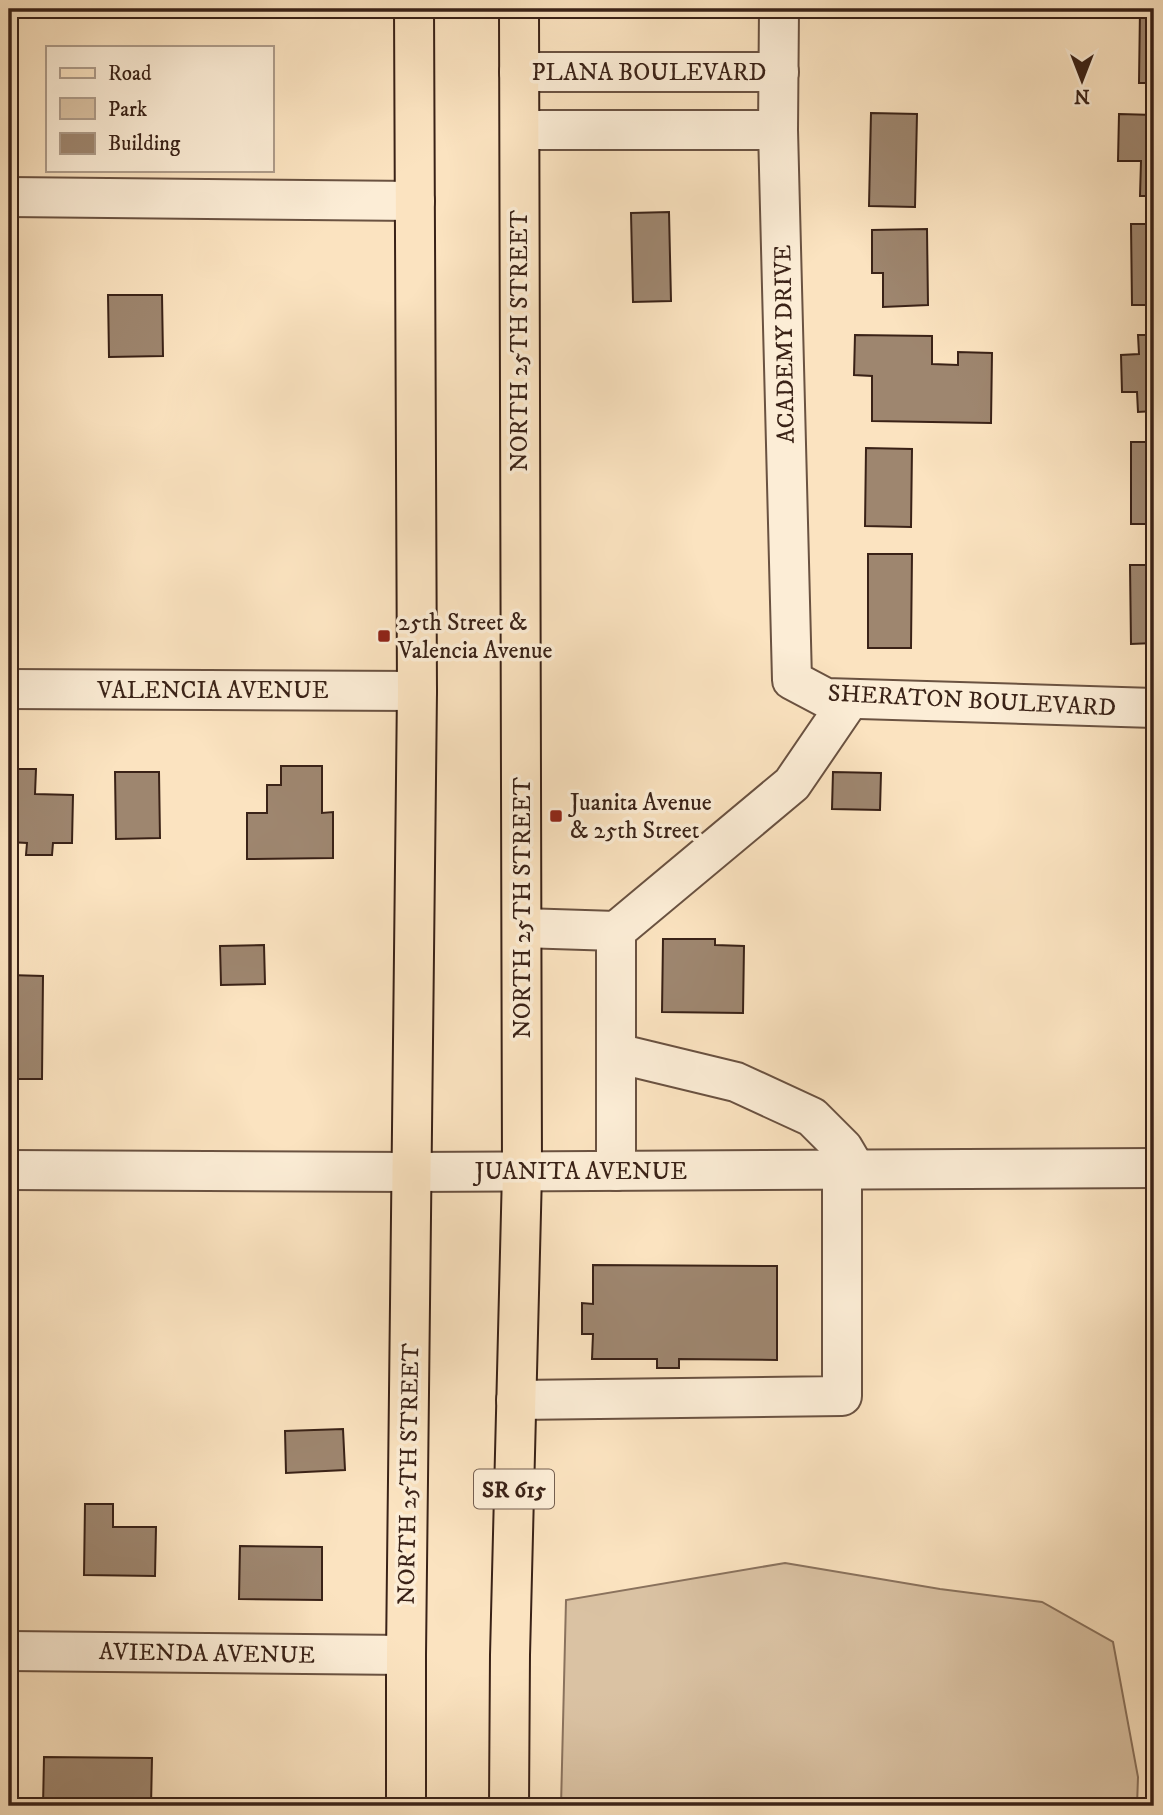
<svg xmlns="http://www.w3.org/2000/svg" width="1163" height="1815" font-family="'IM FELL DW Pica',serif">
<rect width="100%" height="100%" fill="#fbe3c0"/>
<filter id="stains"><feTurbulence type="fractalNoise" baseFrequency=".00286" numOctaves="4"/><feColorMatrix values="0 0 0 0 .2 0 0 0 0 .09 0 0 0 0 .02 0 0 0 .5 -.17"/></filter>
<radialGradient id="worn" r=".72"><stop offset=".6" stop-color="#630" stop-opacity="0"/><stop offset="1" stop-color="#630" stop-opacity=".3"/></radialGradient>
<polygon fill="#dac2a3" stroke="#8a725d" stroke-width="2" points="785,1563 940,1589 1042,1602 1113,1642 1138,1777 1137,1806 561,1806 566,1600"/>
<g fill="#9e866f" stroke="#3a2217" stroke-width="2">
<polygon points="1140,9 1154,9 1154,83 1139,83"/>
<polygon points="871,113 917,114 915,207 869,206"/>
<polygon points="1119,114 1154,115 1154,196 1140,196 1141,161 1118,161"/>
<polygon points="669,212 671,301 633,302 631,213"/>
<polygon points="1131,224 1154,224 1154,305 1132,305"/>
<polygon points="927,229 928,305 883,307 883,273 872,273 872,230"/>
<polygon points="108,295 162,295 163,356 109,357"/>
<polygon points="855,335 932,336 932,364 958,365 958,352 992,353 991,423 872,421 872,376 854,375"/>
<polygon points="1138,335 1154,335 1154,411 1138,412 1137,392 1122,392 1121,355 1139,354"/>
<rect x="1131" y="442" width="23" height="82"/>
<polygon points="866,448 912,449 911,527 865,526"/>
<polygon points="868,554 912,554 911,648 868,648"/>
<polygon points="1130,565 1154,565 1154,643 1131,644"/>
<polygon points="281,766 322,766 322,813 333,812 333,858 247,859 247,813 267,813 267,785 281,785"/>
<polygon points="9,769 36,769 35,794 73,795 72,843 53,843 52,855 26,855 27,843 9,842"/>
<polygon points="115,772 159,772 160,838 116,839"/>
<polygon points="833,772 881,773 880,810 832,809"/>
<polygon points="663,939 715,939 715,945 744,946 743,1013 662,1012"/>
<polygon points="264,945 265,984 221,985 220,946"/>
<polygon points="9,975 43,976 42,1079 9,1079"/>
<polygon points="593,1265 777,1266 777,1360 679,1359 679,1368 657,1368 657,1359 592,1359 593,1334 582,1334 582,1303 593,1304"/>
<polygon points="343,1429 345,1470 286,1473 285,1431"/>
<polygon points="85,1504 113,1504 113,1527 156,1527 155,1576 84,1575"/>
<polygon points="240,1546 322,1547 322,1600 239,1599"/>
<polygon points="44,1757 152,1758 151,1806 43,1806"/>
</g>
<g fill="none" stroke-linecap="round" stroke-linejoin="round">
<g stroke="#6a5241" stroke-width="42">
<g id="minor">
<polyline points="779,9 778,130 792,680 826,698 1154,708"/>
<polyline points="519,72 779,72"/>
<polyline points="520,130 778,130"/>
<polyline points="9,197 415,201"/>
<polyline points="9,689 417,691"/>
<polyline points="522,928 616,931 792,784 850,699"/>
<polyline points="616,1053 736,1082 812,1117 843,1148 856,1170"/>
<polyline points="9,1170 411,1172 1154,1168"/>
<polyline points="616,1171 616,931"/>
<polyline points="516,1400 842,1396 842,1170"/>
<polyline points="9,1651 406,1655"/>
</g>
</g>
<g stroke="#3a2217" stroke-width="42">
<g id="major">
<polyline points="406,1806 406,1655 417,691 414,9"/>
<polyline points="509,1806 510,1655 522,1172 519,9"/>
</g>
</g>
<use href="#minor" stroke="#fcedd6" stroke-width="38"/>
<use href="#major" stroke="#fbe3c0" stroke-width="38"/>
</g>
<g fill="#8f2418" stroke="#fcedd6" stroke-width="2.5">
<rect x="377" y="629" width="14" height="14" rx="3.5"/>
<rect x="549" y="809" width="14" height="14" rx="3.5"/>
</g>
<g text-anchor="middle" stroke-width="7" stroke-linejoin="round" paint-order="stroke">
<rect fill="#fcedd6" stroke="#745f50" stroke-width="2" x="474" y="1469.5" width="80" height="39" rx="5"/>
<g font-size="23" font-weight="bold" fill="#3a2217">
<text x="514" y="1497">SR 615</text>
</g>
<g font-size="24" fill="#3a2217" stroke="#fcedd6">
<text x="649" y="80">PLANA BOULEVARD</text>
<text transform="translate(519 341) rotate(-90)" y="8">NORTH 25TH STREET</text>
<text transform="translate(784 344) rotate(-91)" y="8">ACADEMY DRIVE</text>
<text x="213" y="698">VALENCIA AVENUE</text>
<text transform="translate(972 700) rotate(3)" y="8">SHERATON BOULEVARD</text>
<text transform="translate(522 908) rotate(-90)" y="8">NORTH 25TH STREET</text>
<text x="581" y="1179">JUANITA AVENUE</text>
<text transform="translate(408 1474) rotate(-89)" y="8">NORTH 25TH STREET</text>
<text transform="translate(207 1653) rotate(1)" y="8">AVIENDA AVENUE</text>
</g>
<g font-size="24" fill="#3a2217" stroke="#fcedd6" text-anchor="start">
<text x="398" y="630">25th Street &amp;<tspan x="398" dy="28">Valencia Avenue</tspan></text>
<text x="570" y="810">Juanita Avenue<tspan x="570" dy="28">&amp; 25th Street</tspan></text>
</g>
</g>
<rect width="1163" height="1815" fill="none" stroke="#fbe3c0" stroke-width="35"/>
<rect x="10" y="10" width="1142" height="1794" fill="none" stroke="#3a2217" stroke-width="3.5"/>
<rect x="18" y="18" width="1128" height="1780" fill="none" stroke="#3a2217" stroke-width="2"/>
<rect x="46" y="46" width="228" height="126" fill="#fcedd6" stroke="#ae9c8a" stroke-width="2"/>
<rect x="60" y="68" width="35" height="10" fill="#fbe3c0" stroke="#ae9c8a" stroke-width="2"/>
<text x="108" y="80" font-size="21" fill="#3a2217">Road</text>
<rect x="60" y="98" width="35" height="21" fill="#dac2a3" stroke="#ae9c8a" stroke-width="2"/>
<text x="108" y="116" font-size="21" fill="#3a2217">Park</text>
<rect x="60" y="133" width="35" height="21" fill="#9e866f" stroke="#ae9c8a" stroke-width="2"/>
<text x="108" y="150" font-size="21" fill="#3a2217">Building</text>
<g transform="translate(1082 80) rotate(180)" stroke="#fcedd6" stroke-width="5" paint-order="stroke">
<path d="M0-5L12 26L0 18L-12 26Z" fill="#3a2217"/>
<text y="-10" font-size="19" font-weight="bold" text-anchor="middle" fill="#3a2217">N</text>
</g>
<rect width="100%" height="100%" filter="url(#stains)"/>
<rect width="100%" height="100%" fill="url(#worn)"/>
</svg>
